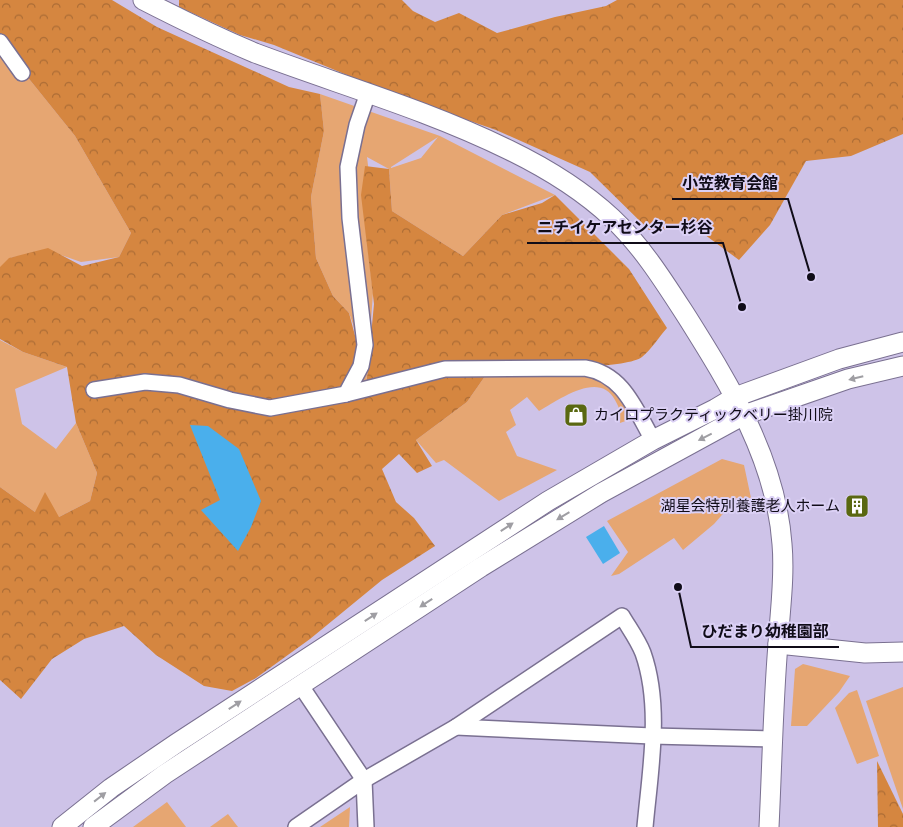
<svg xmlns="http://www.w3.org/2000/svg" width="903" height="827" font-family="'Asap Condensed','Noto Sans JP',sans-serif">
<defs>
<pattern id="forest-crowns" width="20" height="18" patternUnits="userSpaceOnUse" patternTransform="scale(1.25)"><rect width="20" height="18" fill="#d58640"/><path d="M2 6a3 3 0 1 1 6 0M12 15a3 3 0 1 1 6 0" fill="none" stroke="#ab6c35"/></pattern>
</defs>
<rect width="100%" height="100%" fill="#cec3e8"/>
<g fill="#e6a672" fill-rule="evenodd">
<polygon points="0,39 5,49 75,136 131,233 119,257 81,262 58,254 12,257 0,268"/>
<path d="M320 94 440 136 555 195 502 215 463 256 392 211 389 169 367 157 370 182 364 214 373 293 366 389 354 378 358 347 353 324 349 313 333 296 316 258 311 197 324 131ZM438 137 421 158 391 168V167Z"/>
<polygon points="0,340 23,352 67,367 15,389 22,424 56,449 76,423 97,473 90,501 59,517 35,512 0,487"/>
<path d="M520 368 572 376 592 374 611 378 634 418 620 423C621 413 620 409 615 400 599 370 559 400 539 411L527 397 510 410 516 425 506 432 517 456 557 470 499 501 444 460 436 463 416 440 467 402 490 369Z"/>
<polygon points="722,459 744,465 751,498 735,500 714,524 683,550 674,538 619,574 611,576 628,552 607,521"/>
<polygon points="803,664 850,676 839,692 807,726 791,726 795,669"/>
<polygon points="903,687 903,809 866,701"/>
<polygon points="857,690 879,756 857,764 835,708 849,693"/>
<polygon points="167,802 186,827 133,827"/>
<polygon points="350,807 349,827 320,827"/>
<polygon points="228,814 238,827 210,827"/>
</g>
<g fill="url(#forest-crowns)">
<path d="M0 0H112L157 27 289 87 320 94 324 131 311 197 316 258 333 296 349 313 358 347 353 374 341 393 366 388 374 304 361 195 365 166 389 169 392 211 463 256 502 215 542 203 555 195 629 269 667 328C659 337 651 350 642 357 626 370 516 368 490 369L467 402 416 440 432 466 417 473 399 454 382 469 396 502 414 518 435 546 382 580 310 639 256 678 232 691 204 686 156 655 124 626 84 639 52 659 21 699 0 680V487L35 512 45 492 59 517 90 501 97 473 76 423 67 367 23 352 0 339V267L9 258 48 248 82 266 119 257 131 233 75 136 5 49 0 39Z"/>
<polygon points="179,0 402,0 413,11 435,22 459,13 497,33 555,17 606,6 617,0 903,0 903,134 851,156 806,161 770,225 739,260 697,229 649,230 590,172 496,130 398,96 274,45 240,35 179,7"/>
<polygon points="877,761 903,814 903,827 878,827"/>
</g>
<g fill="#4aafec">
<polygon points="190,425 208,426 239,449 261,501 251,527 238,551 201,510 220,500"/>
<polygon points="604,526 620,553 603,564 586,537"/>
</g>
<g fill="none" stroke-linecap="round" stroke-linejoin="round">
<g stroke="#7a7091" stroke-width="18">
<g id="minor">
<polyline points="0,42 22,73"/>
<polyline points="94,390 145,382 179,385 230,400 270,408 346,394 361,366 365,345 350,218 348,167 357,125 368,93"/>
<path d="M346 394 445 369 585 368C623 374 635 409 653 440"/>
<polyline points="301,686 364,780 366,827"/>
<polyline points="456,727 652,736 774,739"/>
<path d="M296 827 364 780 456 727 622 616C629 628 638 640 643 653 662 707 650 771 645 827"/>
</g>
</g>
<g stroke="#7a7091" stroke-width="21">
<g id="tertiary">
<path d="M143 0C180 19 217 37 255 53 340 85 428 110 509 150 546 168 582 190 612 218 642 246 665 283 687 317 731 387 776 460 782 544 785 577 780 610 778 644 773 705 772 766 769 827"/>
<polyline points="778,644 865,653 903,652"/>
<polyline points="62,827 111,788 177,743 548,501 653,440 715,409 735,397 839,359 903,342"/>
<polyline points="93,827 165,774 481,567 601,493 744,415 848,379 903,366"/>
</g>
</g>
<use href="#minor" stroke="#fff" stroke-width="15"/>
<use href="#tertiary" stroke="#fff" stroke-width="19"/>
</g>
<defs><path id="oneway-solid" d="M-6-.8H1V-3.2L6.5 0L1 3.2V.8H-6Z" transform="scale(1.25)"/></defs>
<g fill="#9f9ea3">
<use href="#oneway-solid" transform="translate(856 378) rotate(166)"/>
<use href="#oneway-solid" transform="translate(705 437) rotate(153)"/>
<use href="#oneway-solid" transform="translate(563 516) rotate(149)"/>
<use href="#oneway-solid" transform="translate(507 527) rotate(-33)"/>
<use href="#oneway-solid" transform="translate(426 603) rotate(147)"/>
<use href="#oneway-solid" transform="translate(371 617) rotate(-33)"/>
<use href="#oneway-solid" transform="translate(235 705) rotate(-33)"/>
<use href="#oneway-solid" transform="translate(100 797) rotate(-38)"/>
</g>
<defs>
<g id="shop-square" transform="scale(1.25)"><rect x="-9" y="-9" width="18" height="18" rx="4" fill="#5a6811" stroke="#dbd0f5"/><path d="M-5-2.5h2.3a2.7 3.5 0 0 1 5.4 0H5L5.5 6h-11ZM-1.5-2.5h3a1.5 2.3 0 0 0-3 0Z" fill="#fff"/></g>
<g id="building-square" transform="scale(1.25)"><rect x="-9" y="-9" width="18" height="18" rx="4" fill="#5a6811" stroke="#dbd0f5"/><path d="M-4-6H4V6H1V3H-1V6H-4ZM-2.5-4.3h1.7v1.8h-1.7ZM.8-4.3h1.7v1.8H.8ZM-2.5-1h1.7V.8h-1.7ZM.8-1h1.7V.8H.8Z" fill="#fff"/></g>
</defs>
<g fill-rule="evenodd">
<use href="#shop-square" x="576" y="415"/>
<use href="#building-square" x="857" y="506"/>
</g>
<g text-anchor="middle" stroke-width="4" stroke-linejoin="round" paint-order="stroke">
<g font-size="15" fill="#100c18" stroke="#dbd0f5" text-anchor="start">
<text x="594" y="420">カイロプラクティックベリー掛川院</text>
<text x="840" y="511" text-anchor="end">湖星会特別養護老人ホーム</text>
</g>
</g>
<path fill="none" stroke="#100c18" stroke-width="2" d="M811 277L788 199H672M742 307L723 243H527M678 587L691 647H839"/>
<g fill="#100c18" stroke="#dbd0f5" stroke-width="2">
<circle cx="811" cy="277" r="5"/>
<circle cx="742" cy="307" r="5"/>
<circle cx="678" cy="587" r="5"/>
</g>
<g font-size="16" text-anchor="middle" font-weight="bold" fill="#100c18" stroke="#dbd0f5" stroke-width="4" stroke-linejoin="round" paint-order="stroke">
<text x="730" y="189">小笠教育会館</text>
<text x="625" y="233">ニチイケアセンター杉谷</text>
<text x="765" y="637">ひだまり幼稚園部</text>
</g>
</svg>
